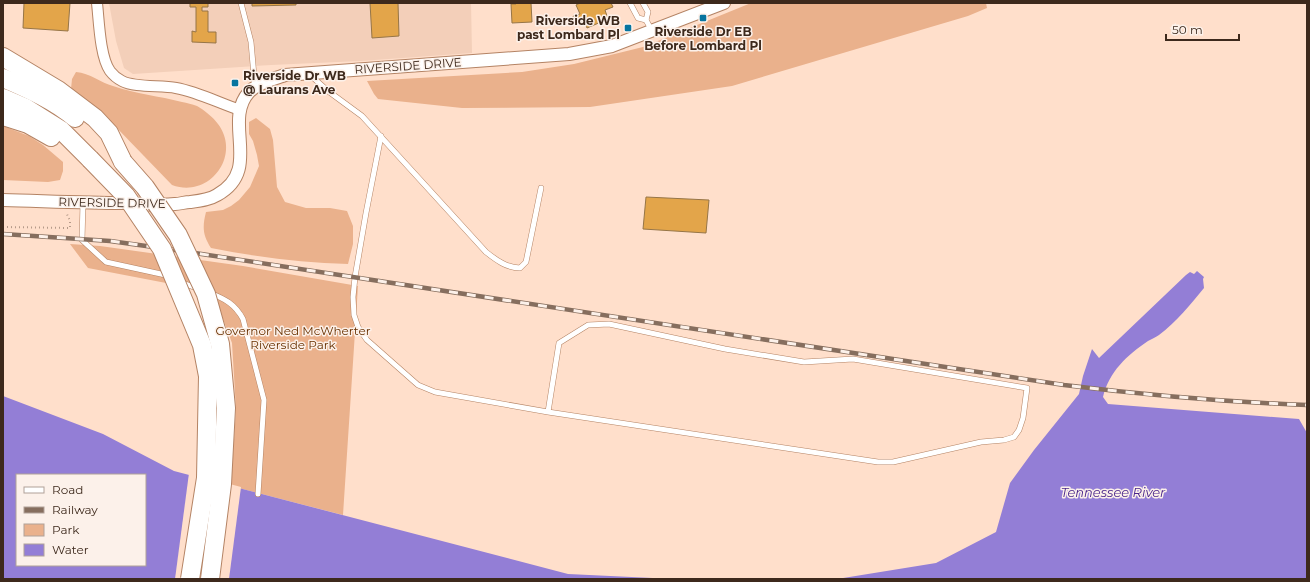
<svg xmlns="http://www.w3.org/2000/svg" width="1310" height="582" font-family="Montserrat,sans-serif">
<rect width="100%" height="100%" fill="#ffdfcb"/>
<polygon fill="#f3cfb9" points="109,3 471,3 472,53 361,61 271,65 133,74 124,68 116,41"/>
<g fill="#eab18c">
<polygon points="751,3 986,3 987,8 968,16 732,86 590,107 462,108 378,99 374,94 367,81 522,72 574,64 643,47"/>
<path d="M76 72C90 73 101 83 113 86 136 94 159 96 182 102 187 103 192 104 197 106 203 109 214 118 218 124 242 156 209 199 172 185L114 125 78 94 71 89 72 79Z"/>
<path d="M256 118 270 129 273 140 277 187 285 202 306 208H330L347 211 353 226V244L348 264C302 263 257 257 211 248 203 235 202 228 206 212L223 210 231 206 239 200 250 187 259 166 257 155 253 141 249 134V122Z"/>
<polygon points="3,126 29,136 43,145 63,162 63,171 60,180 48,182 3,180"/>
<polygon points="70,244 100,246 243,266 358,286 343,515 231,486 236,409 232,343 213,292 88,268"/>
</g>
<g fill="#937ed6" fill-rule="evenodd">
<path d="M1197 271 1204 277 1203 279 1204 288C1191 304 1176 322 1159 335 1156 337 1152 339 1148 341 1127 355 1109 372 1103 397L1108 404 1299 419 1307 433V579H837L936 563 996 532 1010 483 1034 450 1079 394 1083 376 1092 349 1099 358 1186 275 1190 272 1194 274Z"/>
<path d="M3 396 103 434 174 471 568 574 674 579H3ZM17 475H145V565H17Z"/>
</g>
<polygon fill="#ffdfcb" points="189,473 241,487 229,579 175,579"/>
<g fill="#e3a54a" stroke="#967547">
<polygon points="24,3 70,3 68,31 23,28"/>
<polygon points="190,3 208,3 208,7 202,7 202,11 208,11 208,32 216,32 216,43 192,42 192,31 196,32 196,7 190,7"/>
<polygon points="252,3 296,3 296,5 252,6"/>
<polygon points="370,3 398,3 399,36 372,38"/>
<polygon points="516,3 531,3 532,22 512,23 511,4 516,4"/>
<polygon points="580,3 611,3 613,7 605,10 608,19 587,28 584,21 576,24 573,16 580,14 576,5"/>
<polygon points="646,197 709,200 706,233 643,229"/>
</g>
<g fill="none" stroke-linecap="round" stroke-linejoin="round">
<g stroke="#b48364" stroke-width="6">
<g id="service">
<polyline points="241,3 251,42 255,87"/>
<polyline points="630,3 638,18 646,20"/>
<polyline points="643,3 648,12 646,20 652,31"/>
<path d="M309 74 328 91 362 116 486 252C496 260 507 268 520 268L526 262 541 188"/>
<polyline points="381,136 366,213 355,277 353,297 354,315 358,327 367,340 418,385 435,392 548,412 878,462 893,462 981,442 1004,440 1014,437 1019,430 1023,418 1027,388 853,359 804,362 725,349 609,324 588,325 559,343 548,412"/>
<polyline points="83,203 82,240 106,262 161,274 169,277"/>
<polyline points="180,282 199,289"/>
<path d="M210 293C225 299 235 304 243 319L264 400 258 494"/>
</g>
</g>
<g stroke="#b48364" stroke-width="12">
<path id="minor" d="M97 3C99 21 100 57 110 71 113 75 118 79 122 81 135 88 161 85 176 88 198 92 219 103 240 110"/>
</g>
<g stroke="#b48364" stroke-width="14">
<path id="tertiary" d="M3 200C43 201 84 203 124 203 141 204 159 206 175 204 180 204 185 202 190 202 199 201 209 200 217 195 263 170 222 122 249 92 258 83 273 79 285 75L569 54 612 46 724 3"/>
</g>
<g stroke="#b48364" stroke-width="20">
<g id="motorway">
<polyline points="3,57 58,90 95,118 109,133 123,162"/>
<path d="M3 78C28 89 54 100 75 118"/>
<polyline points="3,98 26,108 61,130 90,159"/>
<polyline points="3,116 28,124 51,137"/>
</g>
</g>
<polyline stroke="#b59a89" stroke-width="2" stroke-dasharray="1 3" stroke-linecap="butt" points="3,227 70,228 70,221 66,212"/>
<use href="#service" stroke="#fff" stroke-width="5"/>
<use href="#minor" stroke="#fff" stroke-width="10"/>
<use href="#tertiary" stroke="#fff" stroke-width="12"/>
<use href="#motorway" stroke="#fff" stroke-width="18"/>
<g stroke="#866e5e" stroke-width="4.5">
<path id="rail" d="M3 234 110 241 175 250 1064 385C1145 395 1226 402 1307 405"/>
</g>
<use href="#rail" stroke="#fcf1ea" stroke-width="3" stroke-dasharray="9" stroke-linecap="butt"/>
<g stroke="#b48364" stroke-width="20" stroke-linecap="butt">
<g id="motorway-bridge">
<polyline points="90,159 126,196 162,249 202,345 208,376 206,478 190,579"/>
<polyline points="123,162 145,187 178,235 206,294 220,344 226,408 222,484 210,579"/>
</g>
</g>
<use href="#motorway-bridge" stroke="#fff" stroke-width="18"/>
</g>
<g fill="#06749f" stroke="#fcf1ea" stroke-width="1.5">
<rect x="699" y="14" width="8" height="8" rx="2"/>
<rect x="624" y="24" width="8" height="8" rx="2"/>
<rect x="231" y="79" width="8" height="8" rx="2"/>
</g>
<g text-anchor="middle" stroke-width="3" stroke-linejoin="round" paint-order="stroke">
<g font-size="12" font-weight="bold" fill="#3d291c" stroke="#fcf1ea" text-anchor="end">
<text x="620" y="25">Riverside WB<tspan x="620" dy="14">past Lombard Pl</tspan></text>
<text x="703" y="36" text-anchor="middle">Riverside Dr EB<tspan x="703" dy="14">Before Lombard Pl</tspan></text>
<text x="243" y="80" text-anchor="start">Riverside Dr WB<tspan x="243" dy="14">@ Laurans Ave</tspan></text>
</g>
<g font-size="12" fill="#3d291c" stroke="#fcf1ea">
<text transform="translate(408 66) rotate(-4)" y="4">RIVERSIDE DRIVE</text>
<text transform="translate(112 203) rotate(1)" y="4">RIVERSIDE DRIVE</text>
</g>
<g font-size="12" fill="#683100" stroke="#fcf1ea">
<text x="293" y="335">Governor Ned McWherter<tspan x="293" dy="14">Riverside Park</tspan></text>
</g>
<g font-size="13" font-style="italic" fill="#48238a" stroke="#fcf1ea">
<text x="1113" y="497">Tennessee River</text>
</g>
</g>
<rect width="1310" height="582" fill="none" stroke="#3d291c" stroke-width="8"/>
<rect x="16" y="474" width="130" height="92" fill="#fcf1ea" stroke="#b0a198"/>
<rect x="24" y="487" width="20" height="6" fill="#ffffff" stroke="#b0a198"/>
<text x="52" y="494" font-size="12" fill="#3d291c">Road</text>
<rect x="24" y="507" width="20" height="6" fill="#866e5e" stroke="#b0a198"/>
<text x="52" y="514" font-size="12" fill="#3d291c">Railway</text>
<rect x="24" y="524" width="20" height="12" fill="#eab18c" stroke="#b0a198"/>
<text x="52" y="534" font-size="12" fill="#3d291c">Park</text>
<rect x="24" y="544" width="20" height="12" fill="#937ed6" stroke="#b0a198"/>
<text x="52" y="554" font-size="12" fill="#3d291c">Water</text>
<path d="M1166 34v6h73v-6" fill="none" stroke="#3d291c" stroke-width="2"/>
<text x="1172" y="34" font-size="12" fill="#3d291c" stroke="#fcf1ea" stroke-width="3" paint-order="stroke">50 m</text>
</svg>
